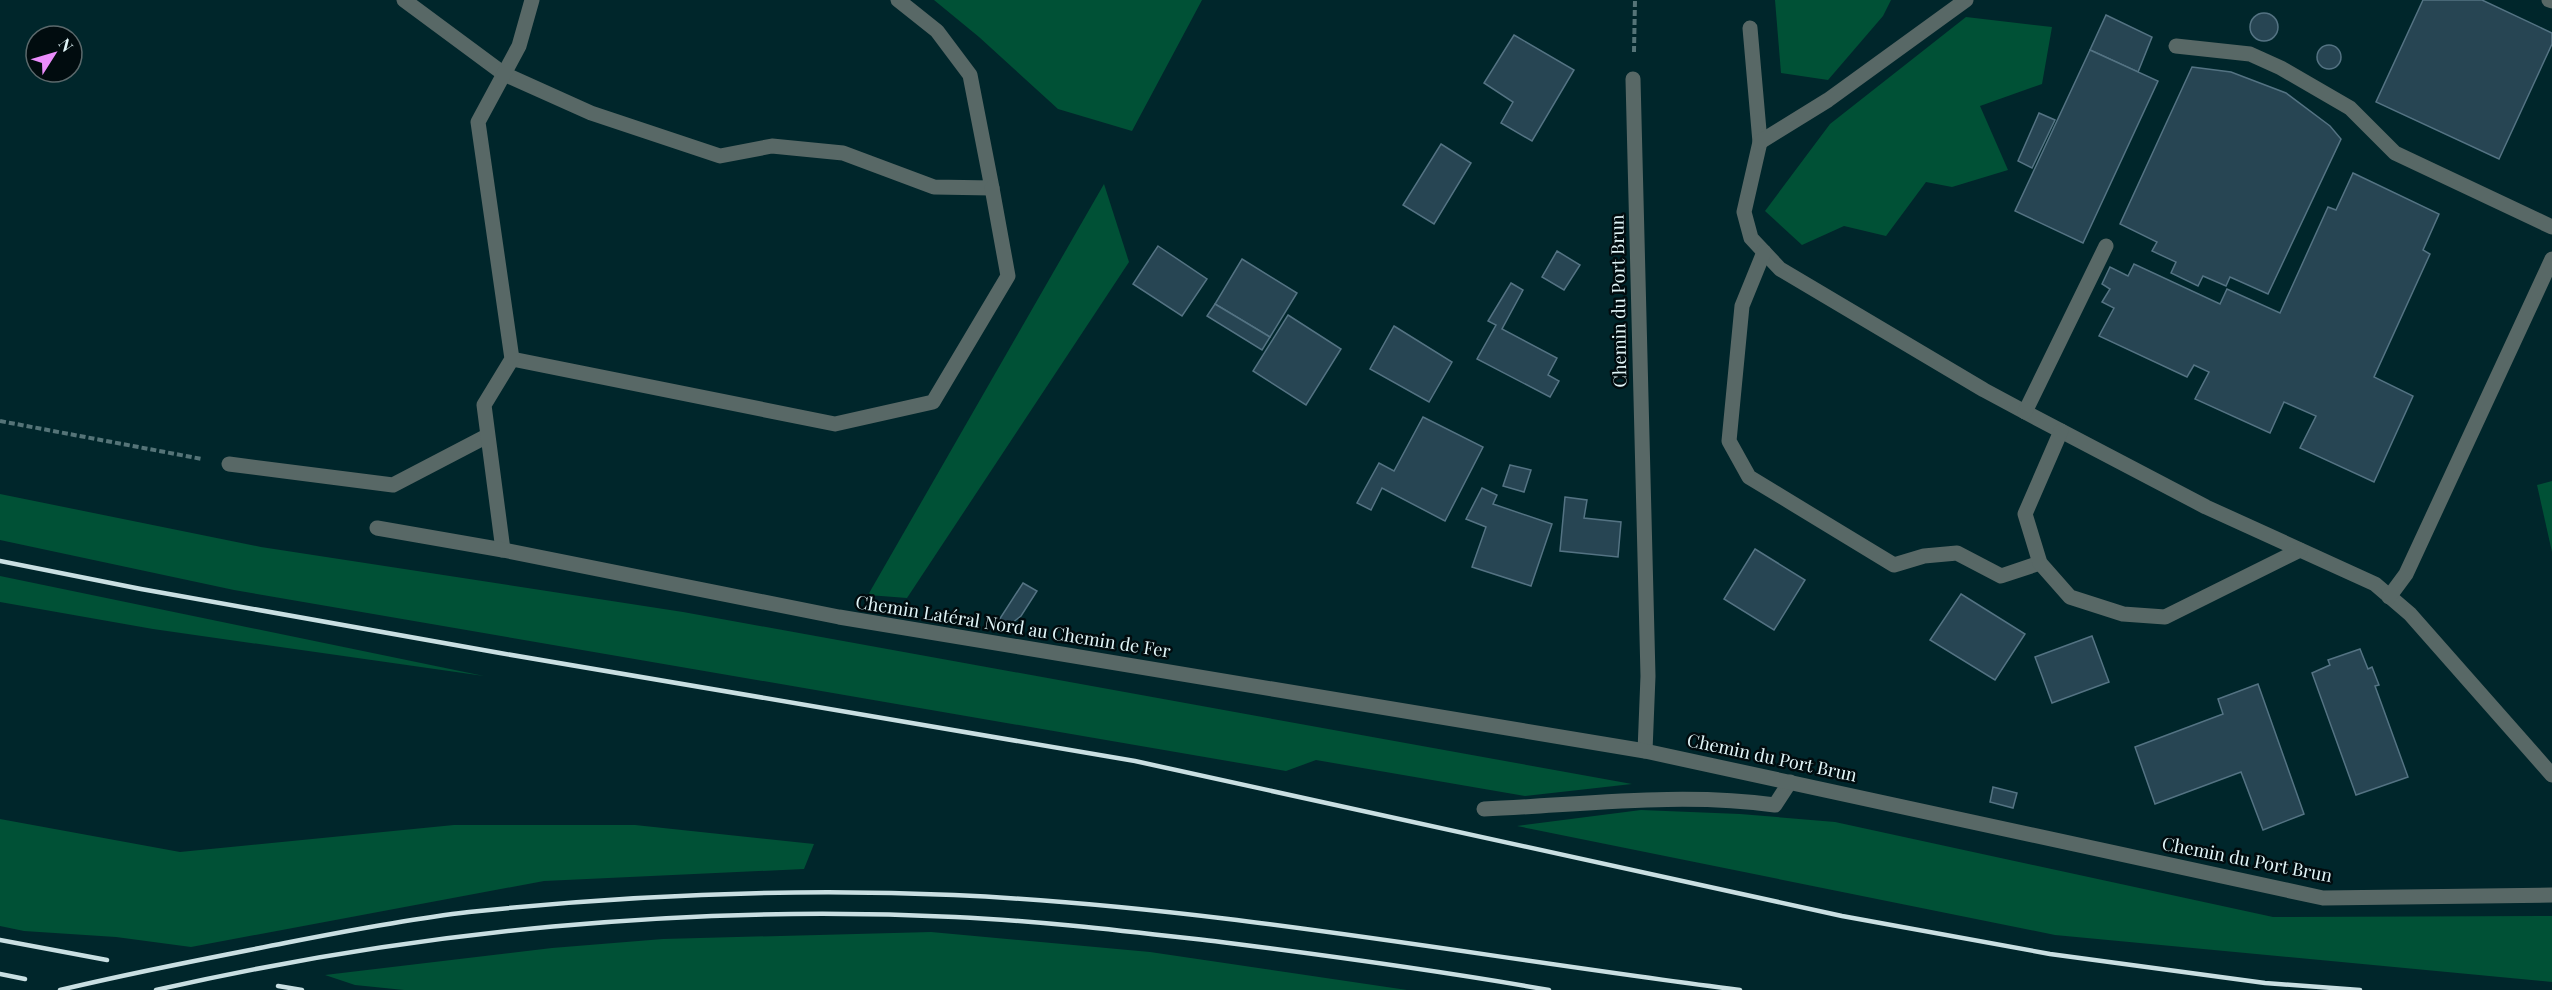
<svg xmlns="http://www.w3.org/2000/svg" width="2552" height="990" font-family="'Playfair Display',serif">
<rect width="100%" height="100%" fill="#00262b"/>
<g fill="#005136">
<polygon points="934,0 1202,0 1132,131 1058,109 979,37"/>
<polygon points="1775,0 1891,0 1883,16 1828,80 1781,73"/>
<polygon points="1966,17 2052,27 2042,84 1980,106 2008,170 1952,187 1926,182 1886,236 1844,226 1802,245 1765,211 1830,124"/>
<polygon points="1104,184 1129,262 907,598 868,595"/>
<polygon points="2552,481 2552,552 2537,485"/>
<polygon points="0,494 261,547 683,612 1632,784 1525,796 1316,760 1286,771 234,590 0,540"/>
<polygon points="0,576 484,676 153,629 0,602"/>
<polygon points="1641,810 1740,814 1835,822 2273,917 2552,916 2552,982 2055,935 1517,826"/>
<polygon points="0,819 180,852 454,825 635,825 814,844 804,869 544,881 191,947 116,937 24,931 0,926"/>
<polygon points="931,932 1150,952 1407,990 404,990 355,985 325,975 552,948 663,939"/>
</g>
<g fill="#274553" stroke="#547383" stroke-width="1.5">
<polygon points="2423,0 2482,0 2552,33 2552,44 2499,159 2376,102"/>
<circle cx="2264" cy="27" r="14"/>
<polygon points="2106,15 2152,37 2138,72 2090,50"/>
<polygon points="1514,35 1574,70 1532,141 1501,123 1513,102 1484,83"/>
<circle cx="2329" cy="57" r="12"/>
<polygon points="2090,50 2158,81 2083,243 2015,211"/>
<polygon points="2192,67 2231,72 2286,93 2330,126 2341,139 2268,294 2230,277 2226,286 2203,276 2198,286 2171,273 2176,262 2152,251 2157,242 2120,224"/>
<polygon points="2039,113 2055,120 2032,168 2018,161"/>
<polygon points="1441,144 1471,163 1434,224 1403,205"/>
<polygon points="2353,173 2439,214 2423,250 2430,254 2374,377 2413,396 2374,482 2300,448 2316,416 2284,402 2270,433 2195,399 2209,372 2194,365 2187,377 2099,336 2114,308 2102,302 2110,289 2102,284 2110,267 2128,276 2134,264 2220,304 2227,289 2280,313 2328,207 2336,210"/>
<polygon points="1158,246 1207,279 1182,316 1133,284"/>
<polygon points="1557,251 1580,265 1564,290 1542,277"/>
<polygon points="1242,259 1297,293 1270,337 1215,304"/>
<polygon points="1511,283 1523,290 1502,329 1557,358 1548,375 1559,381 1550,397 1477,359 1496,325 1488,321"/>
<polygon points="1215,304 1270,337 1262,350 1207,316"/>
<polygon points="1288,315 1341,349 1306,405 1253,371"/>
<polygon points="1394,326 1452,362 1429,402 1370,369"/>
<polygon points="1423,417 1483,447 1445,521 1382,488 1371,510 1357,503 1379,463 1394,471"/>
<polygon points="1510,465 1531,470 1524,492 1503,486"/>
<polygon points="1482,488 1497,495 1493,504 1552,524 1531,586 1472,567 1486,527 1466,519"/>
<polygon points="1565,497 1587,500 1584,518 1621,522 1618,557 1560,551"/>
<polygon points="1755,549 1805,580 1774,630 1724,599"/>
<polygon points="1023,583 1037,591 1021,616 1012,623 999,620"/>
<polygon points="1961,594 2025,634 1995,680 1930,640"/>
<polygon points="2092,636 2109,682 2052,703 2035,657"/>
<polygon points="2360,649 2368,669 2372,667 2379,685 2375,686 2408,777 2356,795 2312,673 2330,665 2328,660"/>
<polygon points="2258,684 2304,814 2263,830 2241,772 2155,804 2135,747 2223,714 2218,699"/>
<polygon points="1993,787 2017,793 2013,808 1990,802"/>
</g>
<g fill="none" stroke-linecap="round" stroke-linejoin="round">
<g stroke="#557478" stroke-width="4" stroke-dasharray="6 3" stroke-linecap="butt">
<polyline points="1634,52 1635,0"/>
<polyline points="0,421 202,459"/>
</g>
<g stroke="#586866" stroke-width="15">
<polyline points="404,0 504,74 591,113 720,156 772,146 843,153 934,187 992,188 970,75 937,31 898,0"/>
<polyline points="2549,0 2552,1"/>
<polyline points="1750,28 1760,142 1744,212 1751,238 1780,269 1984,390 2025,412 2206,507 2375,584 2410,614 2552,775"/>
<polyline points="2176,46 2250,54 2281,68 2350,108 2395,153 2552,227"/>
<polyline points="1760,142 1828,100 1966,0"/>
<polyline points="1764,252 1742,306 1729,441 1749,477 1894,565 1924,556 1957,553 2001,576 2040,563"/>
<polyline points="512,359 835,424 933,402 1008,276 992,188"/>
<polyline points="2025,412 2106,246"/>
<polyline points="2061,431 2025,514 2040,563 2070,597 2123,614 2165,617 2300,550"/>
<polyline points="229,464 393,485 487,436"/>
<polyline points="503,550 484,405 512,359 478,122 519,46 532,0"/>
<polyline points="2389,597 2406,574 2552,259"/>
<path d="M1484 809C1580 805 1680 792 1775 805L1790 782"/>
</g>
<g stroke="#586866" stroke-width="15">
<polyline points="1633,79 1648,676 1645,751"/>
<polyline points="377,528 503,550 839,617 1645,751 2323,898 2552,895"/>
</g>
<g stroke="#c9dfe2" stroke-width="4.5">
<polyline points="0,561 141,589 500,653 1135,761 1842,916 2050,954 2265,983 2360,990"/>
<polyline points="0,940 107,960"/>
<polyline points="0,974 25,979"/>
<polyline points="278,986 302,990"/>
<path d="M60 990C134 972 209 958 285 943 346 931 408 919 469 912 630 895 792 888 954 895 1218 907 1478 957 1740 990"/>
<path d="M156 990C415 931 689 904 955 917 1044 921 1133 932 1221 942 1331 956 1441 971 1549 990"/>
</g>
</g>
<g text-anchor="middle" stroke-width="5" stroke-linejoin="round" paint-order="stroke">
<g font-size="18" fill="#e1f5f8" stroke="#010c0f">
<text transform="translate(1619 301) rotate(-91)" y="6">Chemin du Port Brun</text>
<text transform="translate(1013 627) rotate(9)" y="6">Chemin Latéral Nord au Chemin de Fer</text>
<text transform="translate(1772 758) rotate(12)" y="6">Chemin du Port Brun</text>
<text transform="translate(2247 860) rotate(11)" y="6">Chemin du Port Brun</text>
</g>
</g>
<g transform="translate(54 54) rotate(53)"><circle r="28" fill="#010c0f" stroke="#5b696c" stroke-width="1.5"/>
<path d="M0-4.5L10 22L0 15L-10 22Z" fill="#eb8dfc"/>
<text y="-9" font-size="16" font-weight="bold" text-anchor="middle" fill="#e1f5f8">N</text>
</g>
</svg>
